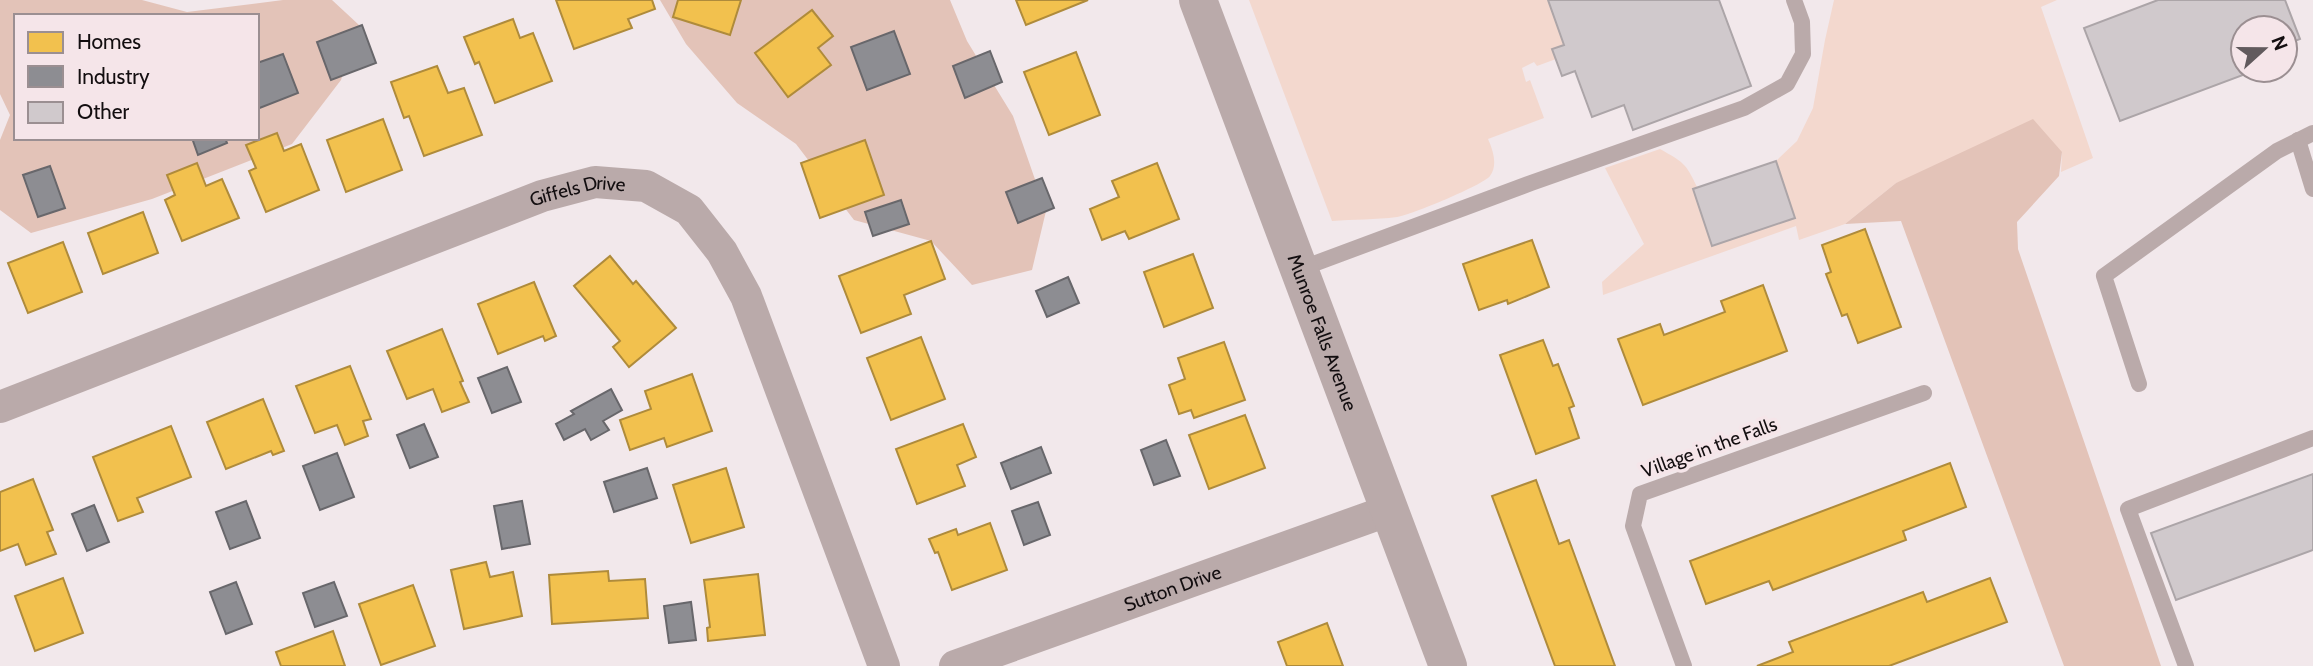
<svg xmlns="http://www.w3.org/2000/svg" width="2313" height="666" font-family="Cabin,sans-serif">
<rect width="100%" height="100%" fill="#f2e8eb"/>
<g fill="#f3d8ce">
<path d="M1249 0H1548L1564 45 1553 49 1556 59 1537 66 1534 62 1522 68 1526 82 1530 80 1544 118 1488 139C1493 150 1498 165 1490 176 1483 185 1411 215 1397 217 1376 220 1353 219 1332 221Z"/>
<path d="M1834 0H2057L2041 7 2093 158 2061 172 2062 152 1896 183 1845 224 1799 240 1796 226 1603 295 1602 282 1644 244 1605 168 1660 149C1683 162 1686 163 1697 187L1693 189 1712 246 1794 218 1776 161 1797 141 1813 108 1825 40Z"/>
</g>
<g fill="#e3c3b8" fill-rule="evenodd">
<path d="M0 0H142L187 12 283 0H332L359 25 341 80 292 144 152 199 31 233 0 210V140L10 115 0 94ZM16 16H257V138H16Z"/>
<polygon points="660,0 950,0 967,41 1013,116 1046,211 1032,270 972,285 931,241 854,220 796,144 737,103 686,44"/>
<polygon points="2033,119 2062,152 2059,176 2017,222 2018,249 2161,666 2064,666 1901,221 1845,224 1896,183"/>
</g>
<g fill="#f2c14e" stroke="#af8b3b" stroke-width="2">
<polygon points="556,0 652,0 655,9 628,19 632,28 574,49"/>
<polygon points="678,0 741,0 730,35 673,17"/>
<polygon points="1016,0 1088,0 1026,25"/>
<polygon points="812,10 833,36 818,48 831,65 788,97 755,53"/>
<polygon points="513,19 520,38 533,33 552,81 495,103 479,62 475,64 464,37"/>
<polygon points="1076,52 1100,115 1049,135 1024,72"/>
<polygon points="437,66 448,93 464,88 482,135 424,156 409,116 404,118 391,82"/>
<polygon points="383,119 402,170 346,192 327,140"/>
<polygon points="277,133 284,151 301,144 319,190 266,212 249,171 256,168 246,145"/>
<polygon points="865,140 884,195 820,218 801,163"/>
<polygon points="197,163 206,186 222,179 239,218 182,241 165,200 175,195 167,175"/>
<polygon points="1157,163 1179,219 1129,239 1125,231 1102,240 1090,209 1119,197 1112,181"/>
<polygon points="143,212 158,253 103,274 88,233"/>
<polygon points="1865,229 1901,327 1858,343 1847,314 1842,316 1826,274 1831,272 1822,245"/>
<polygon points="1532,240 1549,287 1508,304 1507,300 1479,310 1463,264"/>
<polygon points="931,241 945,279 904,295 911,314 861,333 839,276"/>
<polygon points="63,242 82,292 28,313 8,263"/>
<polygon points="1193,254 1213,308 1164,327 1144,272"/>
<polygon points="610,256 633,284 636,281 676,328 629,367 613,347 620,341 574,286"/>
<polygon points="534,282 556,336 545,341 543,336 498,354 478,304"/>
<polygon points="1763,285 1787,351 1643,405 1618,339 1660,324 1664,335 1725,312 1721,301"/>
<polygon points="442,329 463,381 460,382 469,402 442,412 433,389 407,399 387,351"/>
<polygon points="921,337 945,399 891,420 867,358"/>
<polygon points="1543,340 1553,366 1558,364 1574,406 1569,408 1579,438 1536,454 1500,355"/>
<polygon points="1224,342 1245,400 1194,418 1191,410 1179,414 1169,385 1185,379 1178,358"/>
<polygon points="350,366 371,419 363,421 368,436 345,445 337,425 315,433 296,386"/>
<polygon points="692,374 712,431 667,447 664,438 630,450 620,420 651,409 645,391"/>
<polygon points="263,399 284,451 273,455 271,451 226,469 207,422"/>
<polygon points="1245,415 1265,468 1209,489 1189,435"/>
<polygon points="963,424 976,457 957,465 965,486 917,504 896,449"/>
<polygon points="171,426 191,477 137,498 143,512 118,521 93,457"/>
<polygon points="1950,463 1966,507 1903,531 1906,540 1773,590 1769,581 1706,604 1690,561"/>
<polygon points="726,468 744,527 691,543 673,485"/>
<polygon points="33,479 53,530 47,532 56,554 26,565 18,544 0,551 0,492"/>
<polygon points="1536,480 1559,544 1569,540 1615,666 1555,666 1492,496"/>
<polygon points="990,523 1007,570 952,590 938,552 935,553 929,539 956,529 958,535"/>
<polygon points="486,562 490,577 513,572 522,616 464,629 451,570"/>
<polygon points="608,571 609,581 645,579 648,618 552,624 549,575"/>
<polygon points="758,574 765,635 708,641 707,628 710,627 704,580"/>
<polygon points="63,578 83,633 35,651 15,596"/>
<polygon points="1990,578 2007,622 1889,666 1757,666 1793,652 1789,642 1923,592 1927,602"/>
<polygon points="413,585 435,646 381,665 359,604"/>
<polygon points="1327,623 1343,666 1287,666 1278,642"/>
<polygon points="333,631 345,666 281,666 276,652"/>
</g>
<g fill="#8d8d92" stroke="#68676b" stroke-width="2">
<polygon points="362,25 376,63 331,80 317,42"/>
<polygon points="894,31 910,74 867,90 851,47"/>
<polygon points="990,51 1002,82 965,98 953,66"/>
<polygon points="283,54 298,93 257,109 257,63"/>
<polygon points="192,138 225,138 227,143 198,155"/>
<polygon points="50,166 65,208 38,217 23,175"/>
<polygon points="1042,178 1054,208 1018,223 1006,192"/>
<polygon points="901,200 909,224 873,236 865,212"/>
<polygon points="1068,277 1079,303 1047,317 1036,291"/>
<polygon points="507,367 521,402 492,413 478,378"/>
<polygon points="611,389 622,410 603,421 609,430 591,440 585,429 564,440 556,424 574,414 571,411"/>
<polygon points="424,424 438,457 410,468 397,435"/>
<polygon points="1166,440 1180,476 1154,485 1141,450"/>
<polygon points="1041,447 1051,473 1011,489 1001,463"/>
<polygon points="337,453 354,497 320,510 303,466"/>
<polygon points="647,468 657,498 614,512 604,482"/>
<polygon points="246,501 260,538 230,549 216,512"/>
<polygon points="522,501 530,544 502,549 494,506"/>
<polygon points="1038,502 1050,535 1024,545 1012,511"/>
<polygon points="94,505 109,542 87,551 72,514"/>
<polygon points="236,582 252,624 226,634 210,592"/>
<polygon points="334,582 347,616 315,627 303,593"/>
<polygon points="691,602 696,640 669,643 664,606"/>
</g>
<g fill="#d0c9cc" stroke="#aca5a8" stroke-width="2">
<polygon points="1548,0 1719,0 1751,86 1633,130 1624,105 1592,117 1575,71 1562,76 1552,49 1564,45"/>
<polygon points="2158,0 2285,0 2300,39 2285,45 2285,28 2243,28 2243,61 2238,63 2243,75 2120,121 2084,28"/>
<polygon points="1776,161 1795,218 1712,246 1693,189"/>
<polygon points="2313,474 2313,550 2176,600 2151,533"/>
</g>
<g fill="none" stroke-linecap="round" stroke-linejoin="round">
<g stroke="#baaaaa" stroke-width="16">
<polyline points="2298,140 2313,189"/>
<polyline points="1300,269 1531,183 1744,108 1787,84 1803,54 1802,22 1794,0"/>
<polyline points="2139,384 2104,276 2277,151 2313,133"/>
<polyline points="1684,666 1633,526 1640,494 1924,393"/>
<polyline points="2186,666 2128,509 2313,438"/>
</g>
<g stroke="#baaaaa" stroke-width="32">
<path id="s1" d="M0 407 542 196 595 182 646 186 689 210 722 252 746 296 884 666"/>
<path id="s2" d="M955 666 1390 510"/>
</g>
<path stroke="#baaaaa" stroke-width="38" id="s3" d="M1198 0 1448 666"/>
</g>
<g text-anchor="middle" stroke-width="7" stroke-linejoin="round" paint-order="stroke">
<g font-size="19" fill="#130e10" stroke="#f5e5e9">
<text dy="7" stroke="none"><textPath href="#s1" startOffset="618">Giffels Drive</textPath></text>
<text dy="7" stroke="none"><textPath href="#s3" startOffset="355">Munroe Falls Avenue</textPath></text>
<text transform="translate(1709 447) rotate(-20)" y="7">Village in the Falls</text>
<text dy="7" stroke="none"><textPath href="#s2" startOffset="231">Sutton Drive</textPath></text>
</g>
</g>
<rect x="14" y="14" width="245" height="126" fill="#f5e5e9" stroke="#9b8f92" stroke-width="2"/>
<rect x="28" y="32" width="35" height="21" fill="#f2c14e" stroke="#9b8f92" stroke-width="2"/>
<text x="77" y="49" font-size="21" fill="#130e10">Homes</text>
<rect x="28" y="66" width="35" height="21" fill="#8d8d92" stroke="#9b8f92" stroke-width="2"/>
<text x="77" y="84" font-size="21" fill="#130e10">Industry</text>
<rect x="28" y="102" width="35" height="21" fill="#d0c9cc" stroke="#9b8f92" stroke-width="2"/>
<text x="77" y="119" font-size="21" fill="#130e10">Other</text>
<g transform="translate(2264 49) rotate(69)"><circle r="33" fill="#f5e5e9" stroke="#9b8f92" stroke-width="2"/>
<path d="M0-5L12 26L0 18L-12 26Z" fill="#615a5d"/>
<text y="-10" font-size="19" font-weight="bold" text-anchor="middle" fill="#130e10">N</text>
</g>
</svg>
